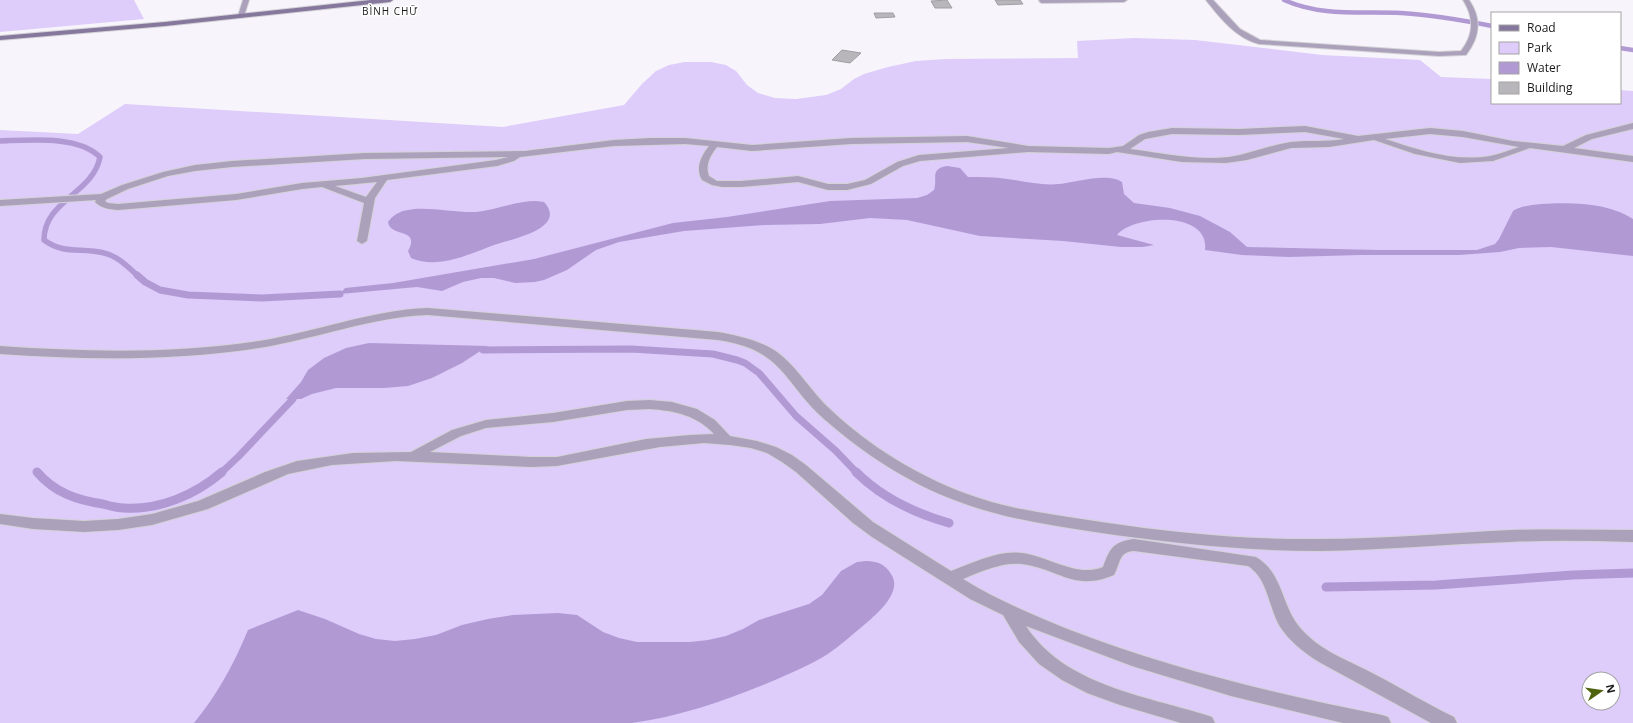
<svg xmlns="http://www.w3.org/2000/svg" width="1633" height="723" font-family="'Open Sans',sans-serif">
<rect width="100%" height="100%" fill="#f7f5fb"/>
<g fill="#deccfa" fill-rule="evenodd">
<polygon points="0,0 134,0 144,19 0,32"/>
<path d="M1134 38 1195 40 1322 55 1420 60 1441 77 1492 79V103H1620V90L1633 91V723H0V130L78 134 125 104 503 127 624 105 642 84 656 71 669 65 685 62H711L726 65 736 71 747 85 758 93 775 98 796 99 826 95 841 89 854 79 864 74 888 67 916 61 946 59 1078 58 1077 41ZM1589 679H1613V703H1589Z"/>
</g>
<g fill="#b19ad4">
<path d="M947 166 960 168 968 177C981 177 994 177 1007 179 1024 181 1042 186 1059 184 1076 182 1108 172 1122 182L1124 194 1134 203 1170 208 1200 216 1230 232 1247 247 1379 250H1477L1495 244 1499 239 1513 211C1525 201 1582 202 1598 206 1610 208 1622 212 1633 219V256L1551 247 1519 248 1500 252 1459 255H1361L1289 257 1242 255 1205 250C1210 211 1135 214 1117 235L1154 245 1143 247H1121L1063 241 980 236 907 220 870 218 820 224 765 225 684 231 619 242 596 250 567 270 544 280 535 282 515 283 494 278H481L463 282 442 291 417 287 340 294 345 288 393 283 534 259 673 223 727 217 830 201 917 198 927 195 934 190C938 179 929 169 947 166Z"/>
<path d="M536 201 544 202C568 228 512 239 497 244 471 253 440 270 411 258L408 251C421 227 390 238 388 222 393 215 400 211 408 210 427 206 455 213 476 212 496 210 516 201 536 201Z"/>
<polygon points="369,343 488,346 462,363 432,378 408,386 384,388 336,388 312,394 301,399 286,399 301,382 308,370 324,358 346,348"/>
<path d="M866 561C877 561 885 564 891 574 902 590 882 609 871 619 855 632 841 646 823 657 804 668 784 676 763 685 721 702 677 717 632 723H194C217 695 234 664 248 630L298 610 325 619 359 634 376 639 395 641 415 639 436 635 462 625 488 619 513 615 558 613 577 615 603 632 619 638 637 642H690L708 640 726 636 743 629 759 620 809 604 822 595 841 571 857 562Z"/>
</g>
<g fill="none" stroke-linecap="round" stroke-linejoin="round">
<g stroke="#b19ad4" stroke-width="4.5">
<path d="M1284 0C1322 17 1361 11 1401 13 1432 15 1462 20 1492 26"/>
<polyline points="1620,48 1633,50"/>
</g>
<path stroke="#b19ad4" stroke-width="5.5" d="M0 141C29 140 78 135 100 157 93 194 44 200 44 240 64 255 82 247 104 253 118 256 128 267 138 276"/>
<g stroke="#b19ad4" stroke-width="7">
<polyline points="137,275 145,282 160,290 188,295 262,298 340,294"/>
<polyline points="483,350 631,349 713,354 737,360 745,363 759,373 796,416 836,451 857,473"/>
<polyline points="221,473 239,456 293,399"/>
</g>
<g stroke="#b19ad4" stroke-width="9">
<path d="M37 472C55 493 77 500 103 504 110 506 117 508 124 508 160 510 195 495 222 472"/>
<path d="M856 472C882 498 914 513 949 523"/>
<polyline points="1326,587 1436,585 1573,575 1633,573"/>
</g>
</g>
<g fill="#b8b6bb" stroke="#a09ea4">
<polygon points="947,0 952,8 935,8 931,1"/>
<polygon points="995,0 1020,0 1023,4 998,5"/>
<polygon points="874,13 893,13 895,17 876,18"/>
<polygon points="842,50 861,53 850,63 832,60"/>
</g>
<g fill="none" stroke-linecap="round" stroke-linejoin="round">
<g stroke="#d3d2d7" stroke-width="2">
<g id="lane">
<path d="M1633 123V129L1592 139 1574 148 1633 156V162L1530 148 1493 161 1460 163 1415 154 1374 140 1329 147 1291 148 1247 160 1226 163 1182 162 1117 152 1109 154 1028 152 920 161 903 166 871 184 847 190H828L798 182 741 187H722L712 185 702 180C695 168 701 156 709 146L685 144 614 146 520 157 514 161 497 166 387 180 375 198 367 241 362 244 357 241 364 203 322 187 302 189 236 200 118 210C109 209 102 209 95 202L96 200 0 206V200L101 194 122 185 163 172 195 165 232 161 365 153 525 151 614 140 651 138H685L752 145 851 138 967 136 1028 146 1109 148 1123 146 1139 135 1148 132 1172 128 1239 129 1305 126 1358 136 1430 128 1463 131 1513 141 1563 146 1586 135ZM1305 132 1344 139C1326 142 1309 140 1291 142 1270 145 1250 154 1229 157 1198 161 1161 153 1130 149L1145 139 1172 134 1239 135ZM1430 134 1463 137 1519 147C1509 150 1500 154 1490 156 1453 162 1419 150 1385 139ZM967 142 1009 148 919 155 897 162 865 180 847 184H828L798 176 741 181H717L709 176C705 165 710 156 717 147L752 151 851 144ZM508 157 496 160 362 178 302 183 236 194 118 204 108 203 105 201 107 199 128 189 168 176 195 171 232 167 365 159ZM377 182 366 197 335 186Z"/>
<path d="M428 308 718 332C740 336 764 341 782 356 800 371 813 394 831 410 869 446 918 476 967 494 1010 510 1056 515 1101 522 1174 533 1247 540 1320 539 1384 539 1447 533 1511 530 1551 529 1592 530 1633 530V542C1592 541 1551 540 1510 542 1447 544 1383 550 1320 551 1244 551 1169 543 1095 532 1049 525 1001 518 957 501 908 483 863 453 824 419 782 381 784 350 718 340L428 315C371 317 316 339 259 348 173 361 87 360 0 354V346C87 352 173 354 259 341 316 332 371 310 428 308Z"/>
<path d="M650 400 672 402 697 409 715 420 730 436 757 441 776 447 792 455 806 465 873 522 951 571C973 563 998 550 1022 553 1048 556 1077 578 1103 567 1110 548 1113 542 1134 539L1256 557C1285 574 1280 608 1304 632 1323 652 1350 661 1374 674 1401 688 1427 704 1454 717L1457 723H1431L1319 662C1303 652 1289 641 1279 625 1268 605 1268 579 1248 566L1134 551C1118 552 1121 563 1114 575 1074 592 1059 569 1022 564 1002 562 982 571 963 579 997 600 1033 615 1070 630 1171 669 1276 694 1382 715L1388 717 1391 723H1343L1231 696 1132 666 1026 626C1064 685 1145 696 1206 715L1212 717 1215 723H1181L1120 705 1087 693 1062 680 1039 664 1019 642 1003 615 970 599 872 537 853 523 796 472 782 462 767 453 751 448 730 445 704 443 660 447 557 466 531 467 396 461 332 465 288 474 208 509 152 525 118 530 84 532 33 529 0 524V514L33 518 84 521 118 519 152 514 198 501 265 472 297 461 353 453 411 452 452 430 486 420 553 413 627 401ZM650 409C675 411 696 415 714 434L690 435 646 439 557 457H531L430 452 461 436 486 428 553 422 627 410Z"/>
</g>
</g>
<g stroke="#d3d2d7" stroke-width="2">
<g id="street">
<polygon points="243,0 249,0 244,16 241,18 238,16"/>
<polygon points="1039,0 1127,0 1124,2 1042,3 1040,2"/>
<path d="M1206 0H1213L1240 29 1260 40 1439 52 1461 51C1474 35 1474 17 1463 0H1469C1482 19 1480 37 1466 55H1463L1439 56 1259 44C1236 38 1220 18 1206 0Z"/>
</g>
</g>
<g stroke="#d3d2d7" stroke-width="2">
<polygon id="secondary" points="371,0 393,0 390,2 165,26 0,40 0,36 165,22"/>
</g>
<use href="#lane" fill="#aba1bb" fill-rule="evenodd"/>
<use href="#street" fill="#aba1bb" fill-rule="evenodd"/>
<use href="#secondary" fill="#86779d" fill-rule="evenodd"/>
</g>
<g text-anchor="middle" stroke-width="3" stroke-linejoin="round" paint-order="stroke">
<g font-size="10" letter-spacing="1" fill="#19181a" stroke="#fff">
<text x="390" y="15">BÌNH CHỮ</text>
</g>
</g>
<rect x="1491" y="12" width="130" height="92" fill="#ffffff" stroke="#a3a3a3"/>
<rect x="1499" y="25" width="20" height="6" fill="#86779d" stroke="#a3a3a3"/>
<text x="1527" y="32" font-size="12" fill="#19181a">Road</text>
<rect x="1499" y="42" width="20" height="12" fill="#deccfa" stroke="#a3a3a3"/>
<text x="1527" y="52" font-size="12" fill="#19181a">Park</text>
<rect x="1499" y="62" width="20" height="12" fill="#b19ad4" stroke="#a3a3a3"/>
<text x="1527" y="72" font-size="12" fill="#19181a">Water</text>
<rect x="1499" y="82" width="20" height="12" fill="#b8b6bb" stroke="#a3a3a3"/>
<text x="1527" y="92" font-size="12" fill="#19181a">Building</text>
<g transform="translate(1601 691) rotate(77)"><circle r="19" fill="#ffffff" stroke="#a3a3a3"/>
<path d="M0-3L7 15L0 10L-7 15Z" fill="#4f630c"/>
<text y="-6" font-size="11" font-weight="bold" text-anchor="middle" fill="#19181a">N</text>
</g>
</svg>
